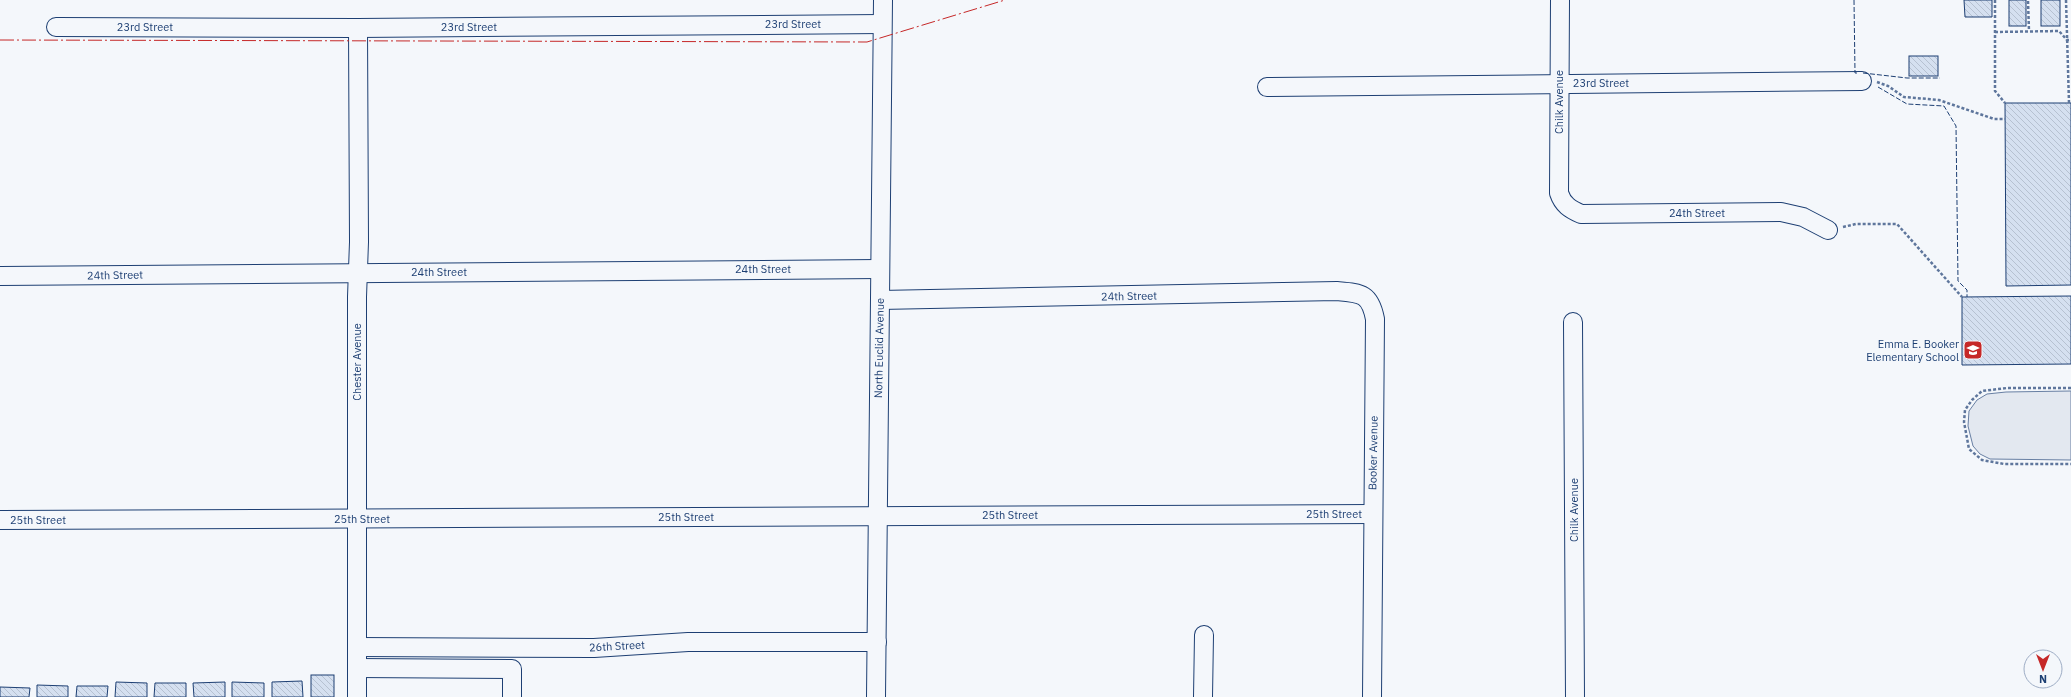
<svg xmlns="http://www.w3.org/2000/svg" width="2071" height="697" font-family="'IBM Plex Sans',sans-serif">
<defs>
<pattern id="building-back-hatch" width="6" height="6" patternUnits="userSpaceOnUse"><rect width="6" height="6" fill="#d5e0f0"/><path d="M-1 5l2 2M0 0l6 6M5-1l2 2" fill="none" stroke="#b6c1d1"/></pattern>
</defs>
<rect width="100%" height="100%" fill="#f4f7fb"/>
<polygon fill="#e3e8f0" stroke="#687fa3" points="2071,391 2071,460 1990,459 1980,454 1973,446 1968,426 1969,411 1977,400 1987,394 2006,392"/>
<g fill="url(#building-back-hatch)" stroke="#1d3f73">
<polygon points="1964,0 1992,0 1992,17 1965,17"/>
<rect x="2009" y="0" width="17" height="26"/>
<rect x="2041" y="0" width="19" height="26"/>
<rect x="1909" y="56" width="29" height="20"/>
<polygon points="2005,103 2071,103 2071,285 2006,286"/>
<polygon points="2071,296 2071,364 1962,365 1962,297"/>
<rect x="311" y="675" width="23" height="22"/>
<polygon points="302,681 303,697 272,697 272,682"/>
<polygon points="116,682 147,683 147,697 115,697"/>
<polygon points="225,682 225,697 194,697 193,683"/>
<polygon points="232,682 264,683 264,697 232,697"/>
<polygon points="155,683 186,683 186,697 154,697"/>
<polygon points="37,685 68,686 68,697 37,697"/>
<polygon points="77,686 108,686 107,697 76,697"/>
<polygon points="0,687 30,688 29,697 0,697"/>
</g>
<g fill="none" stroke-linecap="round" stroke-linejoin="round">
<g stroke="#1d3f73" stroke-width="20">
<g id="minor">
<path d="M1560 0 1559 193C1563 205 1570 209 1581 214L1781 212 1803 217 1828 230"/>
<polyline points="56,27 358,28 882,24"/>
<polyline points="1267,87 1862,81"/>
<polyline points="0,276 879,269"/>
<path d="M880 300 1337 291C1361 293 1370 293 1375 319L1372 697"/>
<polyline points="1573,322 1575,697"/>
<polyline points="0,520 1372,514"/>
<polyline points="357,647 594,648 688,642 877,642"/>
<polyline points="357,668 512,669 512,697"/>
<polyline points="357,697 357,297 359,242 358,28"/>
<polyline points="876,697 883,0"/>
<polyline points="1203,697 1204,635"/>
</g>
</g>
<g stroke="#5e769c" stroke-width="2.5" stroke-dasharray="3 2" stroke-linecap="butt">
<polyline points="1995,0 1995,91 2005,103"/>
<polyline points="2066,0 2069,103"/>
<polyline points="2028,1 2029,31"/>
<polyline points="1995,32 2059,31 2067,40 2071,40"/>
<polyline points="1877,82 1888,86 1904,97 1939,100 1994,119 2005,119"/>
<polyline points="1843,227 1856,224 1897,224 1962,297"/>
<polyline points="2071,388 2007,388 1982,391 1972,400 1965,410 1964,422 1969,449 1982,460 2004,464 2071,464"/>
</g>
<use href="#minor" stroke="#f4f7fb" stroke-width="18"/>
<g stroke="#1d3f73" stroke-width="1" stroke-dasharray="5 2" stroke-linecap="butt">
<polyline points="1854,0 1855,73 1857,73"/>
<polyline points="1863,73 1907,78 1940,78"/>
<polyline points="1878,87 1907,104 1944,106 1956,126 1958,281 1967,290 1967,297"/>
</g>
<polyline stroke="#c62828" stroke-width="1" stroke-dasharray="14 3 2 3" stroke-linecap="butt" points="0,40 867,42 1005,0"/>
</g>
<defs>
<g id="school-square" transform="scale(1)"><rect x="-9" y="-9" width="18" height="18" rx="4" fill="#c62828" stroke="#f4f7fb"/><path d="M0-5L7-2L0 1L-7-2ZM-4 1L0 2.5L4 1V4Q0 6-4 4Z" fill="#fff"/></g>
</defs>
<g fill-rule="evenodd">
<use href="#school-square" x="1973" y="350"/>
</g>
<g text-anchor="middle" stroke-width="3" stroke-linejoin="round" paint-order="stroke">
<g font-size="11" fill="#1d3f73" stroke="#f4f7fb">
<text x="793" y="28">23rd Street</text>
<text x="145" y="31">23rd Street</text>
<text x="469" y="31">23rd Street</text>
<text x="1601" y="87">23rd Street</text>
<text transform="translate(1559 102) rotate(-90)" y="4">Chilk Avenue</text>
<text x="1697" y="217">24th Street</text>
<text x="763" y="273">24th Street</text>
<text x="439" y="276">24th Street</text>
<text transform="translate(115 275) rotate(-1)" y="4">24th Street</text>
<text transform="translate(1129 296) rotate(-1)" y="4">24th Street</text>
<text transform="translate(879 348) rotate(-89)" y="4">North Euclid Avenue</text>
<text transform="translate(357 362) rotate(-90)" y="4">Chester Avenue</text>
<text transform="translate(1373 453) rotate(-89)" y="4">Booker Avenue</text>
<text transform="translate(1574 510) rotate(-90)" y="4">Chilk Avenue</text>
<text x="1334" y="518">25th Street</text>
<text x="1010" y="519">25th Street</text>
<text x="686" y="521">25th Street</text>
<text x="362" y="523">25th Street</text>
<text x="38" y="524">25th Street</text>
<text transform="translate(617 646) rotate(-3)" y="4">26th Street</text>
</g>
<g font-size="11" fill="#1d3f73" stroke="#f4f7fb" text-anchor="end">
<text x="1959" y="348">Emma E. Booker<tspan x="1959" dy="13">Elementary School</tspan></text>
</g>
</g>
<g transform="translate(2043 669) rotate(180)"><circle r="19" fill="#f4f7fb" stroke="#9eadc5"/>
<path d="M0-3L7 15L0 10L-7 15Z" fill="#c62828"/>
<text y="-6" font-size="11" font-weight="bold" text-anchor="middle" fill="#1d3f73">N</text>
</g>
</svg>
